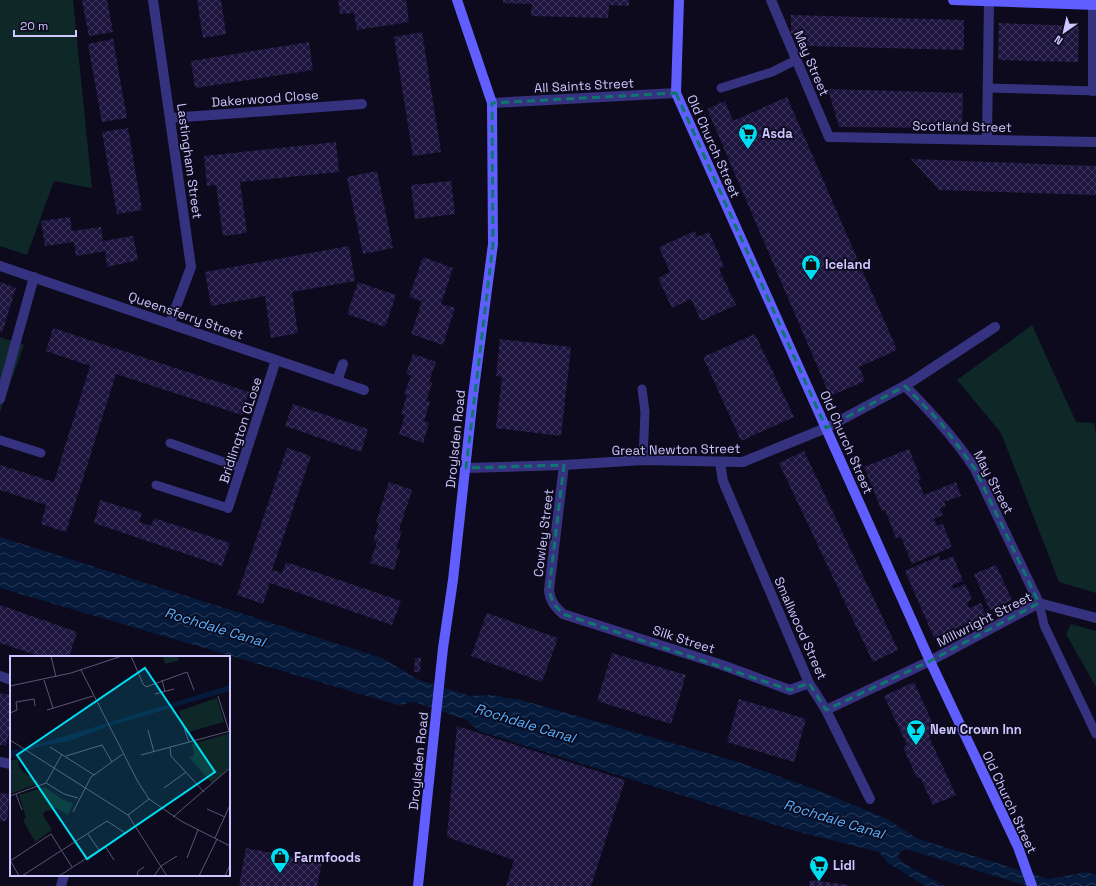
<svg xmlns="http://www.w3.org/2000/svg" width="1096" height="886" font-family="'Space Grotesk',sans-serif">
<defs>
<pattern id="water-waves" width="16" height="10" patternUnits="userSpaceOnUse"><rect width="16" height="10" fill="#061a3b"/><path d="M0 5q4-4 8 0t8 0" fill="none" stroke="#293a58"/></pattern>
<pattern id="building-cross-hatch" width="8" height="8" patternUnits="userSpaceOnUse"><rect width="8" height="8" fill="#1e153f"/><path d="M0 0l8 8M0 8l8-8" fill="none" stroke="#3e365c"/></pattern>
</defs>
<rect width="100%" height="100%" fill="#0d0a1d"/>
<g fill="#0d2826">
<polygon points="0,0 73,0 92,188 54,181 27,255 0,246"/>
<polygon points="1032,325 1076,422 1094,423 1096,435 1096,593 1059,582 1001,433 957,380"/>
<polygon points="0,337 24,345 0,412"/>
<polygon points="1071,624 1096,631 1096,687 1066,634"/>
</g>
<polygon fill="url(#water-waves)" points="0,537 382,658 419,680 471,696 491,695 521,700 735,761 817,790 887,819 918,839 1049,879 1086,872 1096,875 1096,886 1028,886 906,849 899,853 898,858 913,869 945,886 925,886 888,863 879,852 795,831 479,731 467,720 415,702 398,705 0,588"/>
<g fill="url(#building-cross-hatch)">
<polygon points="82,0 107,0 113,32 89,36"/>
<polygon points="197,0 221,0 226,34 203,38"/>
<polygon points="338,0 406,0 409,22 357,30 354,13 340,14"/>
<polygon points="503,0 629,0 629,6 609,5 608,18 531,16 532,4 503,3"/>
<polygon points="791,15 964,20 964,50 807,46 807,35 791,34"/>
<polygon points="999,23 1079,26 1078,62 998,60"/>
<polygon points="422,32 441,152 413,156 394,37"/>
<polygon points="113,39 127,118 102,122 88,44"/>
<polygon points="309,42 313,70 195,88 191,61"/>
<polygon points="828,89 963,93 962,128 839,127"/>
<polygon points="787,97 897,350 859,367 865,381 830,396 707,109 725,101 733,121"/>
<polygon points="128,128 142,210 117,214 102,132"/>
<polygon points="336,142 339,172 240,182 247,233 223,236 216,185 207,186 204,156"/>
<polygon points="911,159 1096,166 1096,195 939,190"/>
<polygon points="377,171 393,248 363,254 347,177"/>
<polygon points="451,181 455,214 415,219 411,185"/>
<polygon points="70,217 72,231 101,227 103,241 133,236 138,260 107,267 105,251 76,256 74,242 45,246 41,221"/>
<polygon points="695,231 697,237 709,232 724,266 719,269 736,305 701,321 691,299 672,308 658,278 670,272 659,247"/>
<polygon points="349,246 355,281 292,292 298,333 271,338 265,296 211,306 205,272"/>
<polygon points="423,257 453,268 441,304 455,308 443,345 411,334 422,301 409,297"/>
<polygon points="0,282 16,288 2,333 0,332"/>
<polygon points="358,282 396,295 385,327 347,314"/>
<polygon points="53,328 249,392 242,415 116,374 66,532 41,524 46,505 0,490 0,465 54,482 90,366 46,351"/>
<polygon points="755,334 794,417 741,441 703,357"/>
<polygon points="500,339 571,347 561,436 496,428 502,377 496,376"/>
<polygon points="413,354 436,362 429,382 432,383 426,401 430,402 424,421 429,423 423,443 399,434 405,415 401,414 407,395 404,394 411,376 406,374"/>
<polygon points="293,404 368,429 361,452 285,426"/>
<polygon points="287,448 311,456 272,570 282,573 286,562 401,601 392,625 270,583 263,604 237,595"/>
<polygon points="909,449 921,479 918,480 924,495 956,482 961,496 944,502 946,506 940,508 943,515 934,519 937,526 943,524 952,547 912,564 901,537 896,538 885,510 882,511 864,467"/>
<polygon points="804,451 898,650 873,662 779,463"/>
<polygon points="389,482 412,490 399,530 402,531 396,549 400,550 394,570 370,563 377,542 373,541 379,523 376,522"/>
<polygon points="100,500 142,513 139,522 151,526 154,518 230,543 222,566 94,523"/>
<polygon points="939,556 941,561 953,556 963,581 952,585 954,589 965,584 972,599 965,604 967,603 969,608 981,603 986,615 934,638 905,571"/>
<polygon points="996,565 1012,600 990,610 974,574"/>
<polygon points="0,605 77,632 69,657 42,657 0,643"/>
<polygon points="487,613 558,638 542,682 471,656"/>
<polygon points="612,653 686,675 671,724 597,701"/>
<polygon points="415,658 421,658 420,672 414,672"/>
<polygon points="914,682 937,733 929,737 956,795 933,805 920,777 917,778 903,747 907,745 884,696"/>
<polygon points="0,693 11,695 11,724 6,746 0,745"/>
<polygon points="739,699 806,719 794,762 727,742"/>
<polygon points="457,726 625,780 591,886 506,886 514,860 447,837"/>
<polygon points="0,793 9,794 7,821 0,821"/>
<polygon points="246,848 322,863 317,886 239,886"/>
<polygon points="810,880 849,885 849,886 809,886"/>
</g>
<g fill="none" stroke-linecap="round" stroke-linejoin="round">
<g stroke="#35337f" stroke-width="9">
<polyline points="721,88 772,72 796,60"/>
<polyline points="987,88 1096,91"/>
<polyline points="642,389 645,412 643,460"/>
<polyline points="0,440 41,453"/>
<polyline points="170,443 241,468"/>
<polyline points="156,485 228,508"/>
<polyline points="1039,603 1044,625 1096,734"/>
</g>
<g stroke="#35337f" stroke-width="10">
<polyline points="153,0 191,267 170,323"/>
<polyline points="771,0 829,137 1096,142"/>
<polyline points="1093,5 1093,91"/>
<polyline points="492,103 676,93"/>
<polyline points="171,118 362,104"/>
<polyline points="987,139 989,1"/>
<polyline points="0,266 364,390"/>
<polyline points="337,381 343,364"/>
<path d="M905 386C931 412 955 438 975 469L1039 603"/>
<polyline points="0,399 34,277"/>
<polyline points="720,463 723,481 809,683 826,710 870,799"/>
<path d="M564 465 549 590C550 601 555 607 563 614L722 665 790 690 809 683"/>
<polyline points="466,468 564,465 643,460 743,462 826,428 908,384 995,327"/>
<polyline points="228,508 276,360"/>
<polyline points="0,676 11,680"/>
<polyline points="826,710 930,661 1039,603 1096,618"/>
<polyline points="0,762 11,764"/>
<polyline points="61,886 64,875"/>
</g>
<g stroke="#605eff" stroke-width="10">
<polyline points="679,0 676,93 930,661 1018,847 1032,886"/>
<polyline points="953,0 1096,5"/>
<polyline points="418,886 443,648 453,580 473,396 493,244 492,103 457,0"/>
</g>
</g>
<path fill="none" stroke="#0f766e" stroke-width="3" stroke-dasharray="8 5" stroke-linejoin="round" d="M676 93 826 428 905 386 941 423 975 469 1039 603 930 661 826 710 809 683 790 690 563 614 553 603 549 590 564 465 466 468 493 244 492 103Z"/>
<defs>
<g id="supermarket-pin" transform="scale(1)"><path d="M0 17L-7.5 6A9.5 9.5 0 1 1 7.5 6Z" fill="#00dcf2" stroke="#0d0a1d"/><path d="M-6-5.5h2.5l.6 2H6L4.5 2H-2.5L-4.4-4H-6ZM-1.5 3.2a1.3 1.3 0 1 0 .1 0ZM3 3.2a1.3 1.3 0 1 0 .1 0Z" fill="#111"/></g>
<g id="shop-pin" transform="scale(1)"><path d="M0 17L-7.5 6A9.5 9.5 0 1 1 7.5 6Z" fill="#00dcf2" stroke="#0d0a1d"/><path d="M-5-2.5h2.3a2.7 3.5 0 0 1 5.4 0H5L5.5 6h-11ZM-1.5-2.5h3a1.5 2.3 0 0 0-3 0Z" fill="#111"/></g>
<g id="bar-pin" transform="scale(1)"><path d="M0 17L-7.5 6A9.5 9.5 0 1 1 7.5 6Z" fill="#00dcf2" stroke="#0d0a1d"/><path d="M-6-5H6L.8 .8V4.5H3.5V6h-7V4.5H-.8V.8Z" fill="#111"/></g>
</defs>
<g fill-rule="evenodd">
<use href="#supermarket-pin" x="748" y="133"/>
<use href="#shop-pin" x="811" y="264"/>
<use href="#bar-pin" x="916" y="729"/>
<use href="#shop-pin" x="280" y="857"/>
<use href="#supermarket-pin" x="819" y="865"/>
</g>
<g text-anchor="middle" stroke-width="3.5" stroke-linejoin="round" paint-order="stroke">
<g font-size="13" fill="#cdc7ff" stroke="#0d0a1d">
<text transform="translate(812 63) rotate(67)" y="5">May Street</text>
<text transform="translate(584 85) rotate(-3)" y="5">All Saints Street</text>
<text transform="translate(265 98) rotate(-4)" y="5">Dakerwood Close</text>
<text transform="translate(962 126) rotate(1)" y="5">Scotland Street</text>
<text transform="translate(714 146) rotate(66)" y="5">Old Church Street</text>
<text transform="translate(190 161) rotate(82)" y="5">Lastingham Street</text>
<text transform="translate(186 315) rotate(19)" y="5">Queensferry Street</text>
<text transform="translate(240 430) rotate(-72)" y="5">Bridlington CLose</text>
<text transform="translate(455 439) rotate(-84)" y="5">Droylsden Road</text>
<text transform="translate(847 442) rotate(66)" y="5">Old Church Street</text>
<text transform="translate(676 449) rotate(-1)" y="5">Great Newton Street</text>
<text transform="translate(994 482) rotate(62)" y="5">May Street</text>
<text transform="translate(543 533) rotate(-83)" y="5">Cowley Street</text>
<text transform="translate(984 619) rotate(-27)" y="5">Millwright Street</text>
<text transform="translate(801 628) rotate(66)" y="5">Smallwood Street</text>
<text transform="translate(684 639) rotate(18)" y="5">Silk Street</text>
<text transform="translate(418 761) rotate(-84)" y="5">Droylsden Road</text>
<text transform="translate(1010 802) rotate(65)" y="5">Old Church Street</text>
</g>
<g font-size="13" font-weight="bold" fill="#cdc7ff" stroke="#0d0a1d" text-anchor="start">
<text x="762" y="138">Asda</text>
<text x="825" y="269">Iceland</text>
<text x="930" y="734">New Crown Inn</text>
<text x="294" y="862">Farmfoods</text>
<text x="833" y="870">Lidl</text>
</g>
<g font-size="14" font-style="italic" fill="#55b2ff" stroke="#0d0a1d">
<text transform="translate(215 627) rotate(17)" y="5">Rochdale Canal</text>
<text transform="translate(525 723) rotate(17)" y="5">Rochdale Canal</text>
<text transform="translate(834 819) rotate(17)" y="5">Rochdale Canal</text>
</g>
</g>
<g transform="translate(10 656)">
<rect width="220" height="220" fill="#0d0a1d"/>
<path d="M207 42 214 66 175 77 169 55ZM220 77V111L202 128 179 101 184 99 182 88ZM8 103 9 111 13 116 30 127 0 138V105ZM35 131 53 144 63 147 58 159 46 152 34 156 33 159 42 174 25 186 13 164 16 162 9 139Z" fill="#0d2826"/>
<path d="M152 0H167L169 4 156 8Z" fill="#0d2826"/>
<path d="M220 29V35L102 69 59 85 31 90 0 102V95L32 87 14 88 35 86 101 66Z" fill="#061a3b"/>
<path fill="none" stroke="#5a5677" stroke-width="1" d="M41 0 46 21M121 0 133 28 136 31 177 16 184 34M71 14 128 126 139 143 171 165 220 190M34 24 43 52M152 24 155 36M0 30 61 17 112 0M145 38 164 33M208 40 219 75M37 54 83 40M0 57 7 54 6 46 24 43 25 50M172 66 179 86M138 74 144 96M0 84 118 159 157 220M40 91 84 119M160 92 161 100 194 136M131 99 220 75M56 100 92 89 102 106M36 127 54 138 68 142M154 132 176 116M6 138 12 154M0 140 36 127 52 98M197 153 215 161M63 156 81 121 113 98M118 159 139 143M163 161 220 112M78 178 89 194M205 182 220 149M95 190 104 204M70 192 77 202M177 202 188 174M0 204 9 220M0 205 41 178 62 211M12 220 97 165 115 177M49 220 126 170M127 220 128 215 134 211M144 220 151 210 167 200M189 220 207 183M215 220 220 209"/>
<path fill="#00dcf2" fill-opacity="0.15" stroke="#00dcf2" stroke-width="2" d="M135 12 205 116 77 203 7 99Z"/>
<rect width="220" height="220" fill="none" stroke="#cdc7ff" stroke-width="2"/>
</g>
<g transform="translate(1064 32) rotate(214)" stroke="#0d0a1d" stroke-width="3" paint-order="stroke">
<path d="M0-3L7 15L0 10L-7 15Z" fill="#cdc7ff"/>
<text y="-6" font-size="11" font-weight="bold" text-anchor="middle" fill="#cdc7ff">N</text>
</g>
<path d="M14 30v6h62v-6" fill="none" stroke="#cdc7ff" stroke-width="2"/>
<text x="20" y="30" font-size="12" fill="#cdc7ff" stroke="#0d0a1d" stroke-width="3" paint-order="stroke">20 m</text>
</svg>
